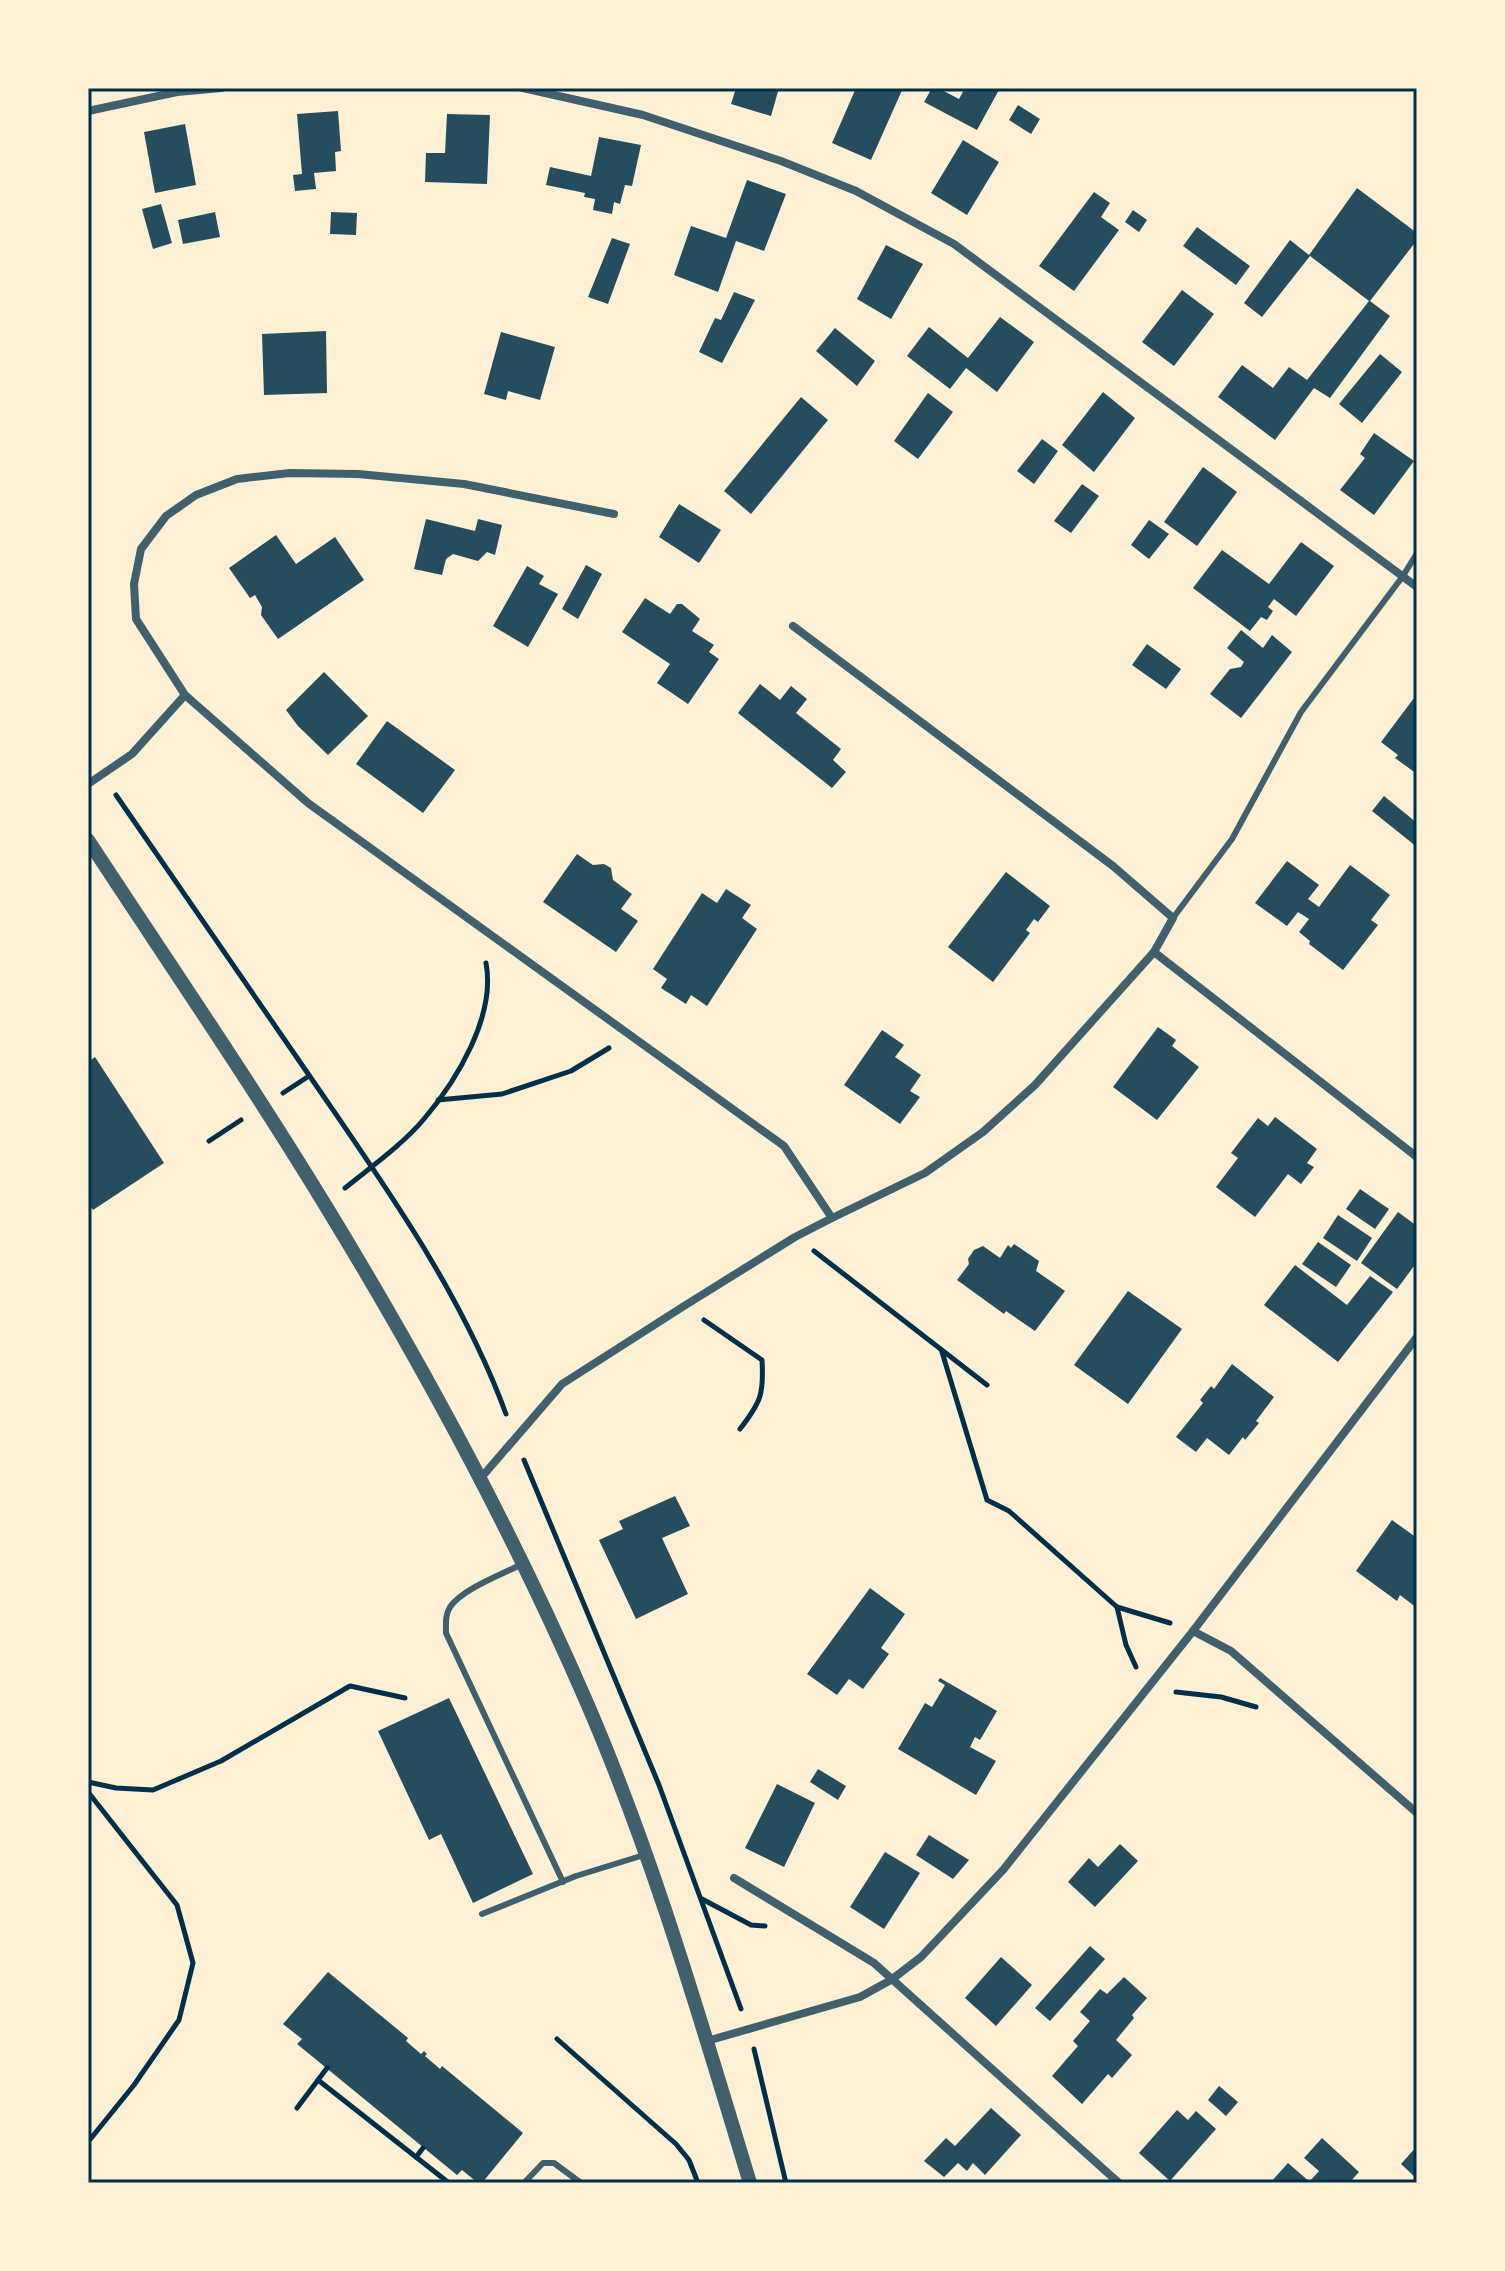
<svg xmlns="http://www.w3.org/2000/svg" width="1505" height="2271" font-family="Signika,sans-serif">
<rect width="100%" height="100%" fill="#fdf0d5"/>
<g fill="#264d5e">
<polygon points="736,88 779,88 771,116 731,104"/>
<polygon points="856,88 903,88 871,160 832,143"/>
<polygon points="932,88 938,88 959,99 965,88 1000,88 977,130 924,102"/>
<polygon points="1018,105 1040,119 1031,134 1009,120"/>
<polygon points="338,111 341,151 335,152 336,171 314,173 316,189 295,191 293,175 302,174 297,114"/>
<polygon points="447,114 490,115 487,184 425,182 426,153 445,153"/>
<polygon points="185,124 196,185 155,193 144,132"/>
<polygon points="599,137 641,145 632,186 625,185 620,204 614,202 612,214 593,210 595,199 584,197 585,193 546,185 550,167 591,176"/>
<polygon points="963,140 999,162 967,215 931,193"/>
<polygon points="747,180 786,194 764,251 736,241 718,292 674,275 691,226 726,238"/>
<polygon points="1357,188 1417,233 1417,240 1370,301 1390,316 1330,398 1314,388 1275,440 1218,397 1242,365 1273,388 1289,367 1307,380 1369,301 1310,256 1262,317 1244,303 1290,240 1309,255"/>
<polygon points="1094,192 1110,203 1101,217 1119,230 1074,291 1039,266"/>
<polygon points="161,204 172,243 153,249 142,209"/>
<polygon points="1133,210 1147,220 1139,232 1125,222"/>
<polygon points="215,212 220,237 183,244 178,220"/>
<polygon points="331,212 357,213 356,235 330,234"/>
<polygon points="1197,227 1250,266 1236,285 1183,246"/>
<polygon points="612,238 630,244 608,304 588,297"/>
<polygon points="886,245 923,264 891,319 857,299"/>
<polygon points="1182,290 1214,314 1174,366 1142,342"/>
<polygon points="734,292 755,300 722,363 699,352 715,318 721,320"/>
<polygon points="1000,317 1034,342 997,392 966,368 950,389 907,356 929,327 968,358"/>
<polygon points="835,328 875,361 857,386 816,351"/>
<polygon points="326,331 327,393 264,395 262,334"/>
<polygon points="501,332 555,347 540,400 508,391 506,400 484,394"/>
<polygon points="1380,354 1402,372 1362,423 1339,404"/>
<polygon points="1103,392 1135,418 1094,472 1062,445"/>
<polygon points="928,393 953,412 918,459 894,441"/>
<polygon points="801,397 828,420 751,514 724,491"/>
<polygon points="1374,433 1414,461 1374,515 1340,490 1365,458 1360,454"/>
<polygon points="1042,439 1058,451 1034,484 1017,471"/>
<polygon points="1203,467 1237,492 1197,546 1164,522"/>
<polygon points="1082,484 1099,496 1071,533 1054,521"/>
<polygon points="679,504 721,530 699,563 659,537"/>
<polygon points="426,519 475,531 478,519 502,525 495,555 487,552 478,561 453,554 446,559 442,575 414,569"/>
<polygon points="1149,520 1169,534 1149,559 1131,545"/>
<polygon points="276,535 296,564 335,537 364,580 278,639 261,615 262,607 255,595 250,598 229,568"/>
<polygon points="1301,542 1334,566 1296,616 1274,599 1268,607 1273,611 1267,620 1261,617 1250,631 1193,588 1222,550 1269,584"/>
<polygon points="586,565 602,574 578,619 562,609"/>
<polygon points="527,566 544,576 539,584 558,594 528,647 493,626"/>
<polygon points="645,598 670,614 677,604 682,604 700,619 692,631 714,645 709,652 719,659 688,704 657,683 670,664 622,632"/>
<polygon points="1241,630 1263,648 1272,635 1292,652 1241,718 1210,694 1230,669 1241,667 1244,662 1227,648"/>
<polygon points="1147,644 1181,669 1166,689 1132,665"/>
<polygon points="324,672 368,716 328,755 298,726 286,710"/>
<polygon points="760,684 780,700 791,686 807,699 796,713 841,749 833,760 846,772 832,788 738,713"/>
<polygon points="1417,694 1417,774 1395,758 1398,755 1381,742"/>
<polygon points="387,721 455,770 423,813 356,764"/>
<polygon points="1384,796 1417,823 1417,847 1372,811"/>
<polygon points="577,854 593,865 604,864 611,868 613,880 632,894 621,909 638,921 616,952 543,902"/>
<polygon points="1287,861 1319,885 1308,899 1319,907 1350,865 1390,895 1371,920 1378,925 1343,970 1309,944 1310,941 1299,932 1309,919 1298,912 1287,926 1255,903"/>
<polygon points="1006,872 1050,906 1038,922 1034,919 1026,930 1030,933 993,982 948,947"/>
<polygon points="726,889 751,905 742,918 757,929 707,1006 691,995 686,1004 661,988 667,979 653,969 702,893 717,903"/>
<polygon points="1158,1027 1176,1040 1172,1046 1199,1067 1157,1120 1113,1087"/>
<polygon points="882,1030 904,1045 895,1057 921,1075 910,1091 920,1097 900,1124 844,1085"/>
<polygon points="95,1057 164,1163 93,1210 88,1203 88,1062"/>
<polygon points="1275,1117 1317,1149 1307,1163 1314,1167 1301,1184 1288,1174 1255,1217 1216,1187 1238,1158 1231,1153 1258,1118 1268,1126"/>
<polygon points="1360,1189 1389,1209 1375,1229 1346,1209"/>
<polygon points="1398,1212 1417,1226 1417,1262 1397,1289 1361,1263"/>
<polygon points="1338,1215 1372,1238 1357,1261 1323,1238"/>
<polygon points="1318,1242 1351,1265 1336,1287 1302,1264"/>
<polygon points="1014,1244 1039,1261 1036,1271 1065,1291 1035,1331 1006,1311 1004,1314 957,1280 969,1264 968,1259 974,1250 983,1246 1000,1258 1008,1245 1011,1248"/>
<polygon points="1295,1265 1347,1305 1370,1276 1393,1292 1338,1362 1264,1305"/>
<polygon points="1128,1291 1182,1329 1128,1404 1074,1365"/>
<polygon points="1232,1364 1274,1397 1256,1421 1259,1423 1245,1440 1243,1437 1229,1455 1207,1438 1196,1452 1176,1437 1203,1403 1200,1400 1211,1386 1214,1389"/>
<polygon points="675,1496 690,1526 662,1538 688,1594 636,1619 599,1540 623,1529 619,1521"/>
<polygon points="1392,1520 1417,1538 1417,1608 1400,1595 1397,1601 1356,1571"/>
<polygon points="870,1588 905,1614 881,1648 889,1654 863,1689 849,1679 837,1695 807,1674"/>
<polygon points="940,1678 997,1711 980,1740 975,1737 970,1747 996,1761 976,1795 898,1749 925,1703 932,1707 945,1685 938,1681"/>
<polygon points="449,1698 533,1874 473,1903 441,1834 429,1840 378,1731"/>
<polygon points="818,1769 846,1786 838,1800 810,1782"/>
<polygon points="777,1784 815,1803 784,1867 745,1848"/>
<polygon points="929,1835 969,1860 953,1879 916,1855"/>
<polygon points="1120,1844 1138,1861 1095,1907 1068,1882 1089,1858 1098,1867"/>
<polygon points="885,1852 920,1873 884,1929 850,1907"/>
<polygon points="1090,1946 1105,1959 1050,2021 1035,2008"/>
<polygon points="1001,1957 1032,1985 996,2026 965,1998"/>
<polygon points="328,1972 408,2038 406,2041 421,2054 424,2051 427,2054 425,2056 440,2069 442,2066 523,2133 482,2183 478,2183 462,2170 457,2175 297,2044 302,2039 283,2024"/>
<polygon points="1124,1977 1147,1998 1132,2015 1134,2018 1116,2040 1132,2055 1112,2078 1108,2074 1082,2104 1052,2076 1078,2046 1073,2041 1090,2021 1080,2012 1100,1989 1107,1994"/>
<polygon points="1219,2086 1238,2102 1226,2116 1208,2100"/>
<polygon points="991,2108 1021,2135 985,2175 973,2163 967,2171 958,2163 944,2177 924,2161 946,2138 955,2146"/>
<polygon points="1177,2110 1188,2120 1196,2111 1216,2129 1170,2181 1139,2153"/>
<polygon points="1322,2138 1359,2172 1349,2183 1310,2181 1319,2171 1304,2158"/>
<polygon points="1417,2146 1417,2179 1401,2164"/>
<polygon points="1288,2163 1311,2183 1270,2183"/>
</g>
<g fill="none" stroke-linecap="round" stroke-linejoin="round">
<g stroke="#003049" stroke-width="5">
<path d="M116 795C184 894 253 994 322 1094 392 1196 463 1297 506 1414"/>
<polyline points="283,1093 309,1076"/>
<polyline points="438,1100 502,1094 571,1071 609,1048"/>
<polyline points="209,1141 241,1120"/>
<path d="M345 1188C371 1167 402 1145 424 1119 457 1080 496 1016 486 963"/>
<polyline points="814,1251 987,1385"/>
<path d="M704 1320 762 1360C764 1394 761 1402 740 1429"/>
<polyline points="942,1352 987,1500 1009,1511 1117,1607 1170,1623"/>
<polyline points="524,1460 659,1785 741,2009"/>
<polyline points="1117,1607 1126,1645 1136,1667"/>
<polyline points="1176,1692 1221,1697 1256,1707"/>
<polyline points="88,1782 116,1788 153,1790 221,1761 350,1686 405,1698"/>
<polyline points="88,1792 177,1905 193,1963 179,2020 134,2085 88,2142"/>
<polyline points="702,1899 751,1925 765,1926"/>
<polyline points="557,2039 676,2144 689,2160 698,2183"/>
<polyline points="754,2049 786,2183"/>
<polyline points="318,2080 449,2183"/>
<polyline points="297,2108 327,2068"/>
<polyline points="416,2157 423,2148"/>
</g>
<g stroke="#3f606c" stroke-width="6">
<polyline points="1173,918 1232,839 1301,712 1403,576 1417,553"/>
<path d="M522 1564C503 1574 462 1589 450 1607 445 1615 446 1624 446 1633L563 1882"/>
<polyline points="482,1914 576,1876 644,1855"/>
<polyline points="524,2183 543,2163 554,2163 581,2183"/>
</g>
<g stroke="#3f606c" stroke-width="8">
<polyline points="523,88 643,115 781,161 856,191 954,244 1417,587"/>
<polyline points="88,111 177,92 221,88"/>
<polyline points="614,514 464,484 358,474 290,473 237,479 196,495 166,516 141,549 134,584 136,619 185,695 308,803 784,1146 832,1218 925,1173 983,1132 1035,1085 1154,952 1173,918 1113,866 793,626"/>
<polyline points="88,784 132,754 185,695"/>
<polyline points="1154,952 1417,1157"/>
<polyline points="480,1479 562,1384 684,1306 795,1237 832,1218"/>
<polyline points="1193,1631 1231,1651 1417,1813"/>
<polyline points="734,1878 874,1963 1119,2183"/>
<polyline points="707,2041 860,1997 891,1980 921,1957 1003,1870 1193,1631 1417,1337"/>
</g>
<path stroke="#3f606c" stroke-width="14" d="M88 840C168 962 251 1083 327 1208 424 1367 513 1532 587 1703 654 1858 701 2022 750 2183"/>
</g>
<rect width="1505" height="2271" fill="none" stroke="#fdf0d5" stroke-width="180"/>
<rect x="90" y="90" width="1325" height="2091" fill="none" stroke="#003049" stroke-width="3"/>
</svg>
